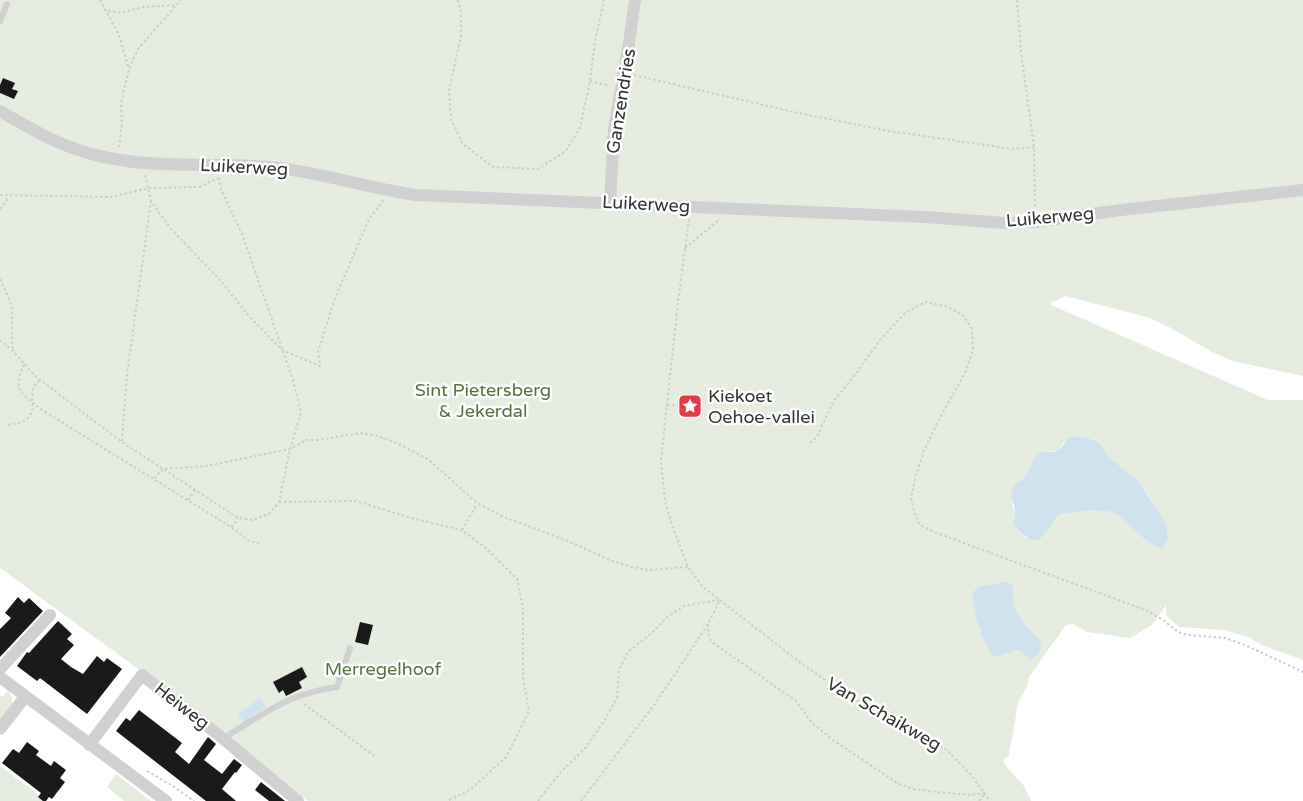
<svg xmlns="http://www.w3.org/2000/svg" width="1303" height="801" font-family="'Varela Round',sans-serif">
<rect width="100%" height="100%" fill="#fff"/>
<g fill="#e6ecdf" fill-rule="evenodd">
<path d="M0 0H1303V376L1233 361 1212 352 1169 327 1147 317 1065 296 1049 304 1268 400H1303V660L1262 645 1248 637 1225 630 1179 627 1166 615V605L1152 625 1130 638 1087 632 1073 624 1066 625 1029 677 1028 684 1018 703 1009 755 1003 760 1005 765 1024 786 1031 801H308L141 671 0 568ZM1075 436C1101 439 1096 445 1113 460 1121 468 1131 475 1139 483 1154 498 1160 520 1168 539L1162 550 1144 539 1120 516 1111 512 1093 510 1060 514 1044 535 1026 538 1016 528 1013 521 1015 512 1012 505 1018 482 1050 452 1058 450 1065 441Z"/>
<path d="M8 690C18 703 7 712 0 724V695L3 697Z"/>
<polygon points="0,766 47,801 0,801"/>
<polygon points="116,774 151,801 124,801 107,787"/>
</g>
<g fill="#cfe2ee">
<path d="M1075 436 1088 438 1099 443 1109 457 1140 483 1166 524 1168 539 1162 550 1144 539 1120 516 1111 512 1093 510 1060 514C1052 521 1047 536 1037 540 1031 543 1015 529 1014 524 1012 521 1015 517 1015 513 1015 503 1009 498 1014 487 1017 482 1022 480 1025 476 1032 469 1032 454 1043 452 1048 451 1053 454 1058 450 1067 444 1062 440 1075 436Z"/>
<path d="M1007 582C1016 585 1012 592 1013 599 1014 616 1029 628 1040 640 1043 649 1038 656 1031 660L1021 651 1017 650 995 657C984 649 971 605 973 592L980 586Z"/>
<polygon points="260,698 266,707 244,722 238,714"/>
</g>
<g fill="#1a1a1a">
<polygon points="3,78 15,83 12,89 18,91 14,99 0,93 0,85"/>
<polygon points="18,597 24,603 29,598 43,611 0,657 0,629 11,618 5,613"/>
<polygon points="58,621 72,634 67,639 74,645 61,659 71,667 83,674 97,656 104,662 107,658 122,669 87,714 40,678 37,681 17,666 27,652 29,653"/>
<polygon points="360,622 373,625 368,645 355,642"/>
<polygon points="302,667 307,677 299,682 302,688 286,696 283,690 279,693 273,682"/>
<polygon points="139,710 182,743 175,752 189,764 208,737 216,744 204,760 222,774 234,759 242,765 236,773 235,772 222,789 236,801 206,801 116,731 126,718 130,721"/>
<polygon points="27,742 39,751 36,755 51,766 54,761 66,770 60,778 65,782 52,799 49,797 46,801 43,801 38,797 41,793 2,763 13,749 19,753"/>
<polygon points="261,782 280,797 285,801 269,801 255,790"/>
</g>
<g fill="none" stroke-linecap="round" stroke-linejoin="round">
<g stroke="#cdcdcd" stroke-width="2" stroke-dasharray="2.5 2.5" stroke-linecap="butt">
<polyline points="100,0 119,35 129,69"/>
<polyline points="458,0 461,14 461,36 449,91 451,119 463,144 493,167 538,169 566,151 580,127 590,81 595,41 604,0"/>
<polyline points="1017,0 1021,52 1034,147 1035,210"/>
<polyline points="108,11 122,13 143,7 176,5"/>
<polyline points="634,75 798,113 889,131 1013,149 1034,147"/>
<polyline points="590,81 610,86"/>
<polyline points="119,147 122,122 121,103 129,69 138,49 181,0"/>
<polyline points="145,175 151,201 170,228 221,281 248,315 282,350 320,366 318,352 335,298 369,219 384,200"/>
<polyline points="0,195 112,197 148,188 199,187 218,178"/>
<polyline points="0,209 9,197"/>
<polyline points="689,219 678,302 661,460 665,501 672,525 688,567 703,587 806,667 865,706 920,734 947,750 972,776 990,801"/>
<polyline points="685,248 720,219"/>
<path d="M0 279C5 289 10 299 12 309 13 323 10 336 13 349"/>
<polyline points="0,340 13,351 34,375 77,408 122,442 238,518 252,520 269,514 279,502 290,449 301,412 293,380 242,234 221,189 218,175"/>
<path d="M24 364C12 393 21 392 42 410L231 527 249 541 261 544"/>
<polyline points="667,405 685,406"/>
<path d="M8 425C13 424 23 423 27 419 40 407 24 389 41 380"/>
<polyline points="122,441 127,374 151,201"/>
<polyline points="810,443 817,437 834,400 848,384 880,340 905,313 925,302 945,306 963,315 972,329 973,350 965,373 936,425 924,451 916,475 911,498 915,515 920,525 934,532 1148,611 1163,620 1178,632 1188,635 1225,638 1245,645 1303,672"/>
<polyline points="154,478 163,469 206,466 290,449 306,440 318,440 360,433 378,436 399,444 429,460 477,503 504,517 568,541 612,561 632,567 649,570 688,567"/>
<polyline points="188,500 195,490"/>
<polyline points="279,502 356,501 411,518 462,530 487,549 517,579 523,608 523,678 529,711 506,757 470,790 447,801"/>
<polyline points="231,527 238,519"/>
<polyline points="462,530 477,504"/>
<polyline points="708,624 709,637 712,642 796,701 812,723 833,740 897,783 913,789 937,792 970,795 985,793"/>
<polyline points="304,704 376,757"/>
<polyline points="147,771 173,786 194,801"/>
<polyline points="538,801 561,772 586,747 604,721 617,698 619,670 628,652 654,631 667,617 684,606 719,600"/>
<polyline points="581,801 655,704 708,624 719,602"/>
<polyline points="979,801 985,793"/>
</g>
<g stroke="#d0d0d0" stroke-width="6">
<polyline points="0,21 7,4"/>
<path d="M230 734C268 711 291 693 337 687L350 648"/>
</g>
<g stroke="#d0d0d0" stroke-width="12">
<path d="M0 111C34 131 65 149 104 157 158 169 215 162 271 167 320 172 367 188 416 195L925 217 1005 223 1034 222 1121 210 1303 190"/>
<polyline points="610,202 614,129 629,43 635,0"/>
<polyline points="0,669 50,615"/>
<polyline points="0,677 166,801"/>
<polyline points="0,729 25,697"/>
<polyline points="89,745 142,675 221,737 298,801"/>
</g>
</g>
<defs>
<g id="sight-square" transform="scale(1.25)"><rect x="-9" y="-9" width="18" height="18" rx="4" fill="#e63946" stroke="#fff"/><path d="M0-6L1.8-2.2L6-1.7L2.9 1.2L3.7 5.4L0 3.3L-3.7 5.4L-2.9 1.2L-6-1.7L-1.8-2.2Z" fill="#fff"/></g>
</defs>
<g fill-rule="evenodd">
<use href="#sight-square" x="690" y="406"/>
</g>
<g text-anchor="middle" stroke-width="5" stroke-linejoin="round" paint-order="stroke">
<g font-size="18" fill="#333" stroke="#fff">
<text transform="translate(621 101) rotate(-81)" y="6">Ganzendries</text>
<text transform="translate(244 167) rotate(3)" y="6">Luikerweg</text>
<text transform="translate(646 204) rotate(3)" y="6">Luikerweg</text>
<text transform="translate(1050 217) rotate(-5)" y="6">Luikerweg</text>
<text transform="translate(182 706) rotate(38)" y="6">Heiweg</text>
<text transform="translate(884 714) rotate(30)" y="6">Van Schaikweg</text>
</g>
<g font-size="18" fill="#56703f" stroke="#fff">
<text x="483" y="396">Sint Pietersberg<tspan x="483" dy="21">&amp; Jekerdal</tspan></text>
<text x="383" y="675">Merregelhoof</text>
</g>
<g font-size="18" fill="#333" stroke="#fff" text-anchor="start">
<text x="708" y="402">Kiekoet<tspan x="708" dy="21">Oehoe-vallei</tspan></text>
</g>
</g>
</svg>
